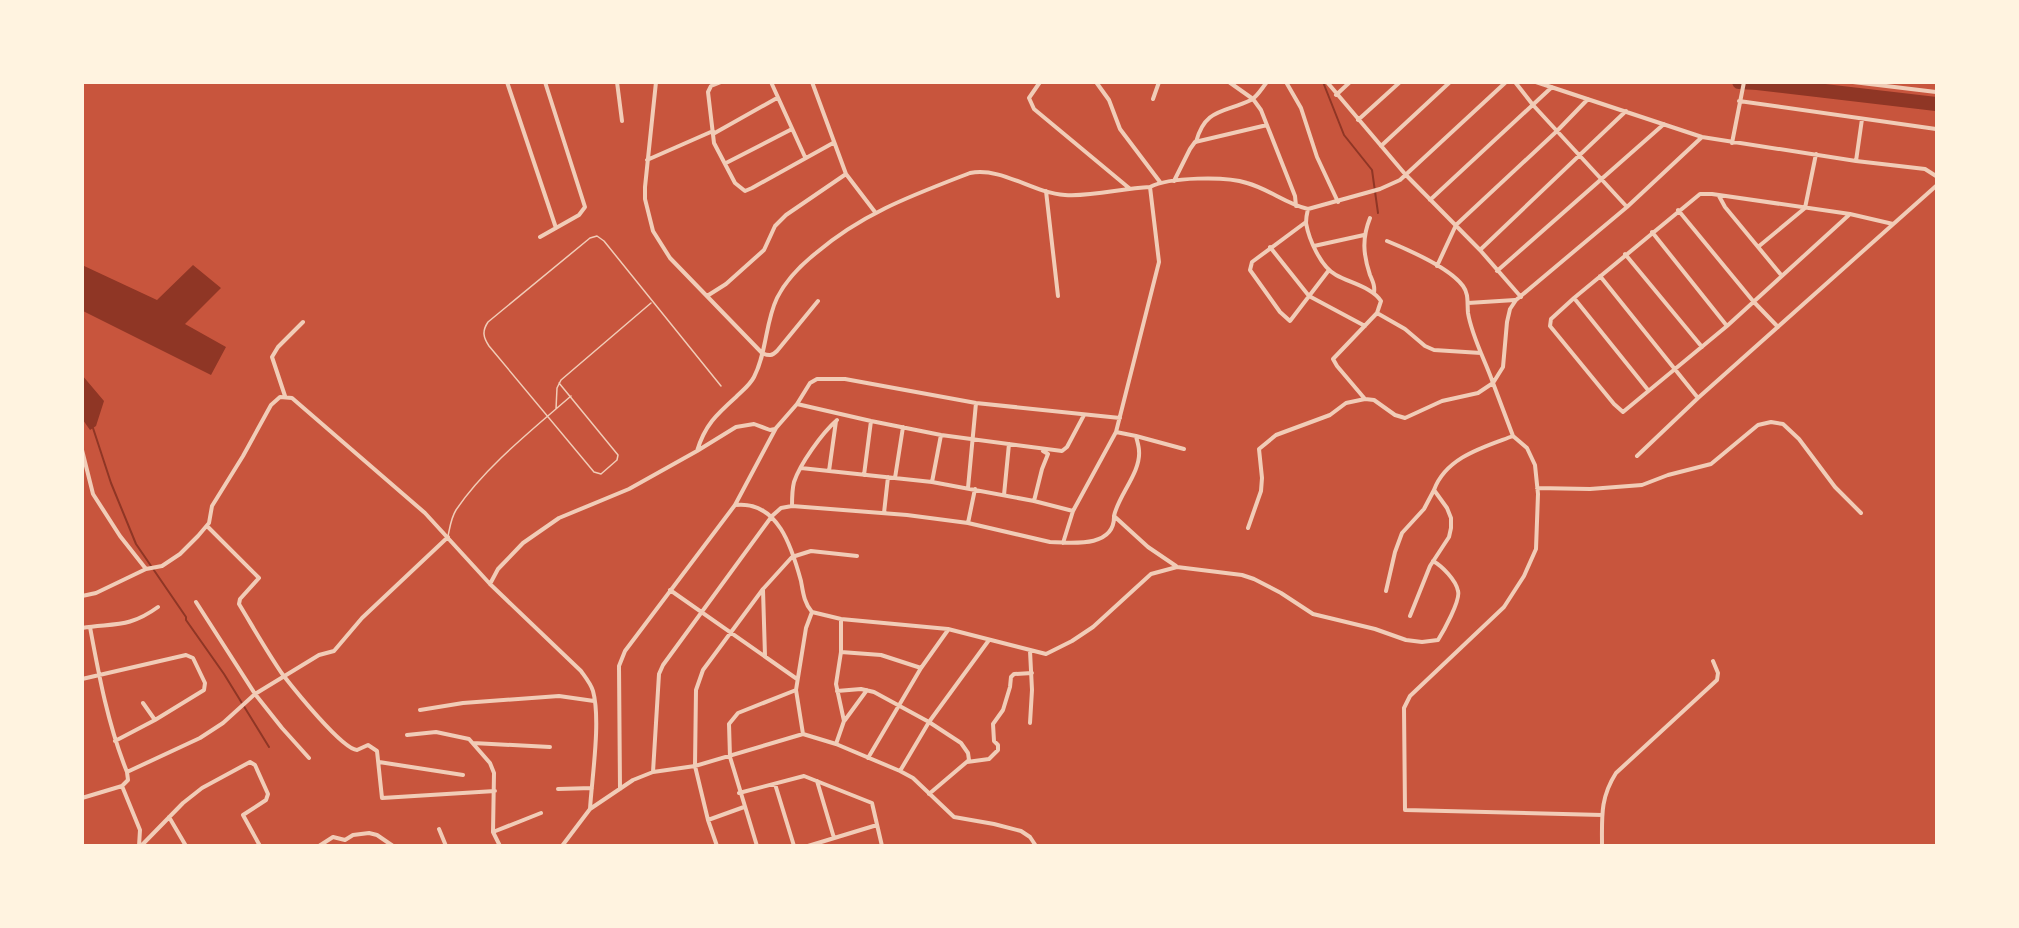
<svg xmlns="http://www.w3.org/2000/svg" width="2019" height="928" font-family="'Sofia Sans Condensed',sans-serif">
	<style>
		.water { fill: #8f3625 }
		.lines { fill: none; stroke-linecap: round; stroke-linejoin: round }
		.stream { stroke: #8f3625; stroke-width: 2 }
		.river { stroke: #8f3625; stroke-width: 14 }
		.service { stroke: #f1ccb7; stroke-width: 1.5 }
		.minor { stroke: #f1ccb7; stroke-width: 4 }
	</style>
	<rect width="100%" height="100%" fill="#c8553d"/>
	<path class="water" d="M82,265l75,35 36,-35 28,23 -36,36 41,23 -15,28 -128,-64z
		M82,375l22,26 -8,25 -6,4 -7,-10z"/>
	<g class="lines">
		<path class="stream" d="M1323,82l21,53 28,35 6,43
			M93,428l18,55 25,61 50,73v3l38,54 45,73"/>
		<path class="river" d="M1739,82l18,1 179,21"/>
		<path class="service" d="M559,383l59,72 -1,5 -16,14 -7,-2 -105,-126c-6,-9 -7,-15 -1,-24l102,-84 7,-2 7,5 117,145
			M556,409l1,-21 4,-8 90,-77
			M448,536c2,-9 3,-18 8,-26 28,-42 77,-81 115,-114"/>
		<path class="minor" d="M507,82l49,146
			M617,82l5,39
			M656,82l-11,105v12l8,32 17,27 92,95c7,3 10,3 15,-2l41,-50
			M721,82l-10,4 -3,6 6,51 21,40 10,8 7,-3 81,-45
			M771,82l34,75
			M812,82l34,92 29,38
			M1040,82l-11,16 5,11 95,79
			M1096,82l13,18 11,29 40,53
			M1229,82l24,17 8,11 34,86 1,10
			M1286,82l15,26 16,49 21,45
			M1327,82l78,92 75,76 41,47
			M1515,82l18,23 94,102
			M1536,82l166,55 154,24 69,8 11,7
			M1853,82l83,10
			M1336,95l14,-13
			M1153,99l6,-17
			M1739,101l197,28
			M1358,120l42,-38
			M713,134l64,-36
			M1196,142c9,-34 28,-29 55,-42 6,-3 11,-12 16,-18
			M1732,143l12,-61
			M1381,146l69,-64
			M647,160l66,-29
			M1856,161l6,-42
			M726,163l66,-34
			M1174,181l16,-32 5,-7 72,-17
			M1046,191l12,105
			M1719,196l6,11 57,69
			M1430,200l122,-113
			M1308,209c-1,4 -2,10 -2,14 3,17 15,44 30,52 14,8 36,12 45,26l-4,12 -44,46 4,7 28,33
			M1678,210l75,91 25,26
			M1850,214l-123,112 -104,86 -9,-8 -64,-78 1,-7 23,-21 126,-104h12l138,20 43,10
			M1370,218c-8,20 -7,36 0,57 3,7 5,11 4,18
			M1306,222l-54,40 -2,8 30,42 10,9 39,-51
			M1652,232l75,94
			M540,237l39,-22 6,-8 -40,-125
			M1314,246l50,-11
			M1270,247l39,49 56,30
			M1758,247l47,-39 11,-54
			M1480,250l146,-139
			M1625,254l77,93
			M1437,266l19,-41 101,-94 31,-32
			M1497,271l167,-147
			M1600,276l98,122
			M707,296l19,-12 38,-34 11,-24 11,-11 60,-41
			M1574,298l74,92
			M1468,303l47,-3
			M1377,313l28,16 20,17 9,4 47,3
			M285,396l-13,-39 6,-10 25,-25
			M797,404l74,17 70,14 121,16 5,-4 17,-32
			M1116,432l20,4c1,5 3,10 3,15 2,21 -21,45 -25,65l34,31 28,19
			M1136,436l48,13
			M82,450l11,44 27,42 26,33
			M697,451c8,-26 19,-36 39,-54 6,-6 14,-12 18,-20 13,-25 11,-54 23,-79 9,-18 24,-33 39,-45 47,-40 97,-58 154,-80 33,-6 62,20 95,22 28,2 57,-7 85,-8 19,-10 76,-11 97,-4 22,6 39,21 61,26l72,-20 20,-9 106,-98
			M1637,456l61,-58 238,-212
			M801,468l131,14 102,19 39,10
			M829,471l7,-50
			M864,475l7,-54
			M895,478l8,-51
			M932,482l9,-47
			M968,488l8,-85
			M1537,488l53,1 52,-4 26,-10 43,-11 47,-39 13,-3 12,2 16,15 36,48 26,26
			M1004,495l5,-51
			M1034,501l8,-32 6,-15 -5,-3
			M735,505c43,-5 57,43 66,76 2,11 3,22 11,31l-6,16 -10,62 7,44
			M792,506c0,-8 0,-16 2,-24 6,-18 28,-49 43,-62
			M884,513l4,-36
			M968,523l7,-34
			M207,526l52,52 -19,21 -1,5c14,23 28,48 44,71 11,14 59,74 74,75l11,-5 9,6 5,47 113,-7
			M1248,528l13,-37 1,-13 -3,-29 17,-14 54,-20 16,-12 19,-4 9,1 21,15 10,3 37,-17 36,-8 15,-10c-8,-23 -21,-46 -25,-70 -1,-10 1,-19 -5,-27 -14,-19 -54,-36 -76,-45
			M1063,543l10,-32 43,-79 43,-170 -9,-75
			M490,584l8,-15 25,-26 36,-25 70,-29 68,-38 39,-24 18,-3 16,6 5,-1
			M670,590l127,89
			M763,590l2,66
			M1386,591l9,-39 7,-19 22,-24 10,-19
			M82,596l14,-3 50,-24 16,-3 18,-12 18,-18 11,-13 3,-17 31,-50 28,-51 9,-8 12,1 133,115 65,71 91,87c5,7 10,13 12,20 8,29 -1,86 -3,118
			M196,602l59,92 27,34 27,30
			M812,612l29,7 107,10 98,25 26,-13 21,-14 58,-53 26,-7 65,8 12,4 27,14 32,21 62,15 31,11 16,2 16,-2c5,-8 23,-40 20,-49 -2,-11 -16,-25 -25,-30
			M1410,616l20,-50 19,-29 2,-9v-10l-4,-10 -13,-18c12,-33 50,-43 79,-54
			M90,627c9,49 18,98 37,145
			M82,628c33,-5 47,0 76,-21
			M1030,651l2,39 -2,33
			M841,652l40,3 40,13
			M82,679l104,-24 7,3 12,25 -1,7 -49,30 -12,-17
			M837,691l24,-2 13,3 55,30 32,21 7,10 1,7 -40,34
			M420,710l43,-7 96,-7 35,5
			M845,720l22,-30
			M407,735l29,-3 33,7 21,24 4,10 -1,59
			M115,741l40,-21
			M473,743l77,4
			M836,744l8,-23 -8,-37 5,-32v-33
			M868,758l53,-90 27,-38
			M379,762l84,13
			M967,762l22,-3 9,-9v-5l-4,-4 -1,-17 10,-14 7,-23 1,-10 3,-3 18,-1
			M900,771l29,-49 60,-82
			M653,772l6,-98 4,-9 109,-149 9,-8 11,-2 115,9 61,8 82,19c22,1 65,6 64,-26
			M817,781l17,57
			M775,784l19,62
			M122,786l18,44 -1,16
			M558,789l34,-1
			M620,789l-1,-123 6,-15 110,-146 41,-77 21,-24 13,-21 7,-4h28l131,24 144,15
			M739,793l65,-17 68,27 10,43
			M82,798l40,-12 6,-6 -1,-8 73,-34 23,-15 32,-29 64,-39 15,-4 28,-33 86,-81
			M1602,815l-197,-5 -1,-102 6,-12 94,-89 20,-31 12,-27 2,-55 -3,-29 -8,-17 -14,-12 -20,-53 10,-16 4,-45 3,-13 6,-9 111,-93 75,-70
			M169,817l17,29
			M708,820l36,-13
			M439,829l7,17
			M141,846l42,-43 19,-15 48,-26 5,3 13,29 -2,6 -23,15 17,31
			M319,846l14,-9 12,3 8,-5 16,-2 8,2 16,11
			M500,846l-7,-14 48,-19
			M562,846l28,-37 43,-29 20,-8 42,-6 108,-32 33,10 64,27 13,7 41,39 40,7 27,7 9,6 6,9
			M717,846l-9,-26 -13,-54 1,-76 7,-20 60,-81 29,-32 19,-6 46,5
			M757,846l-27,-89 -1,-33 9,-11 58,-23
			M808,846l69,-21
			M1602,846c0,-29 -2,-48 14,-73l101,-93 1,-7 -5,-12"/>
	</g>
	<rect width="2019" height="928" fill="none" stroke="#fff3e0" stroke-width="168"/>
</svg>
